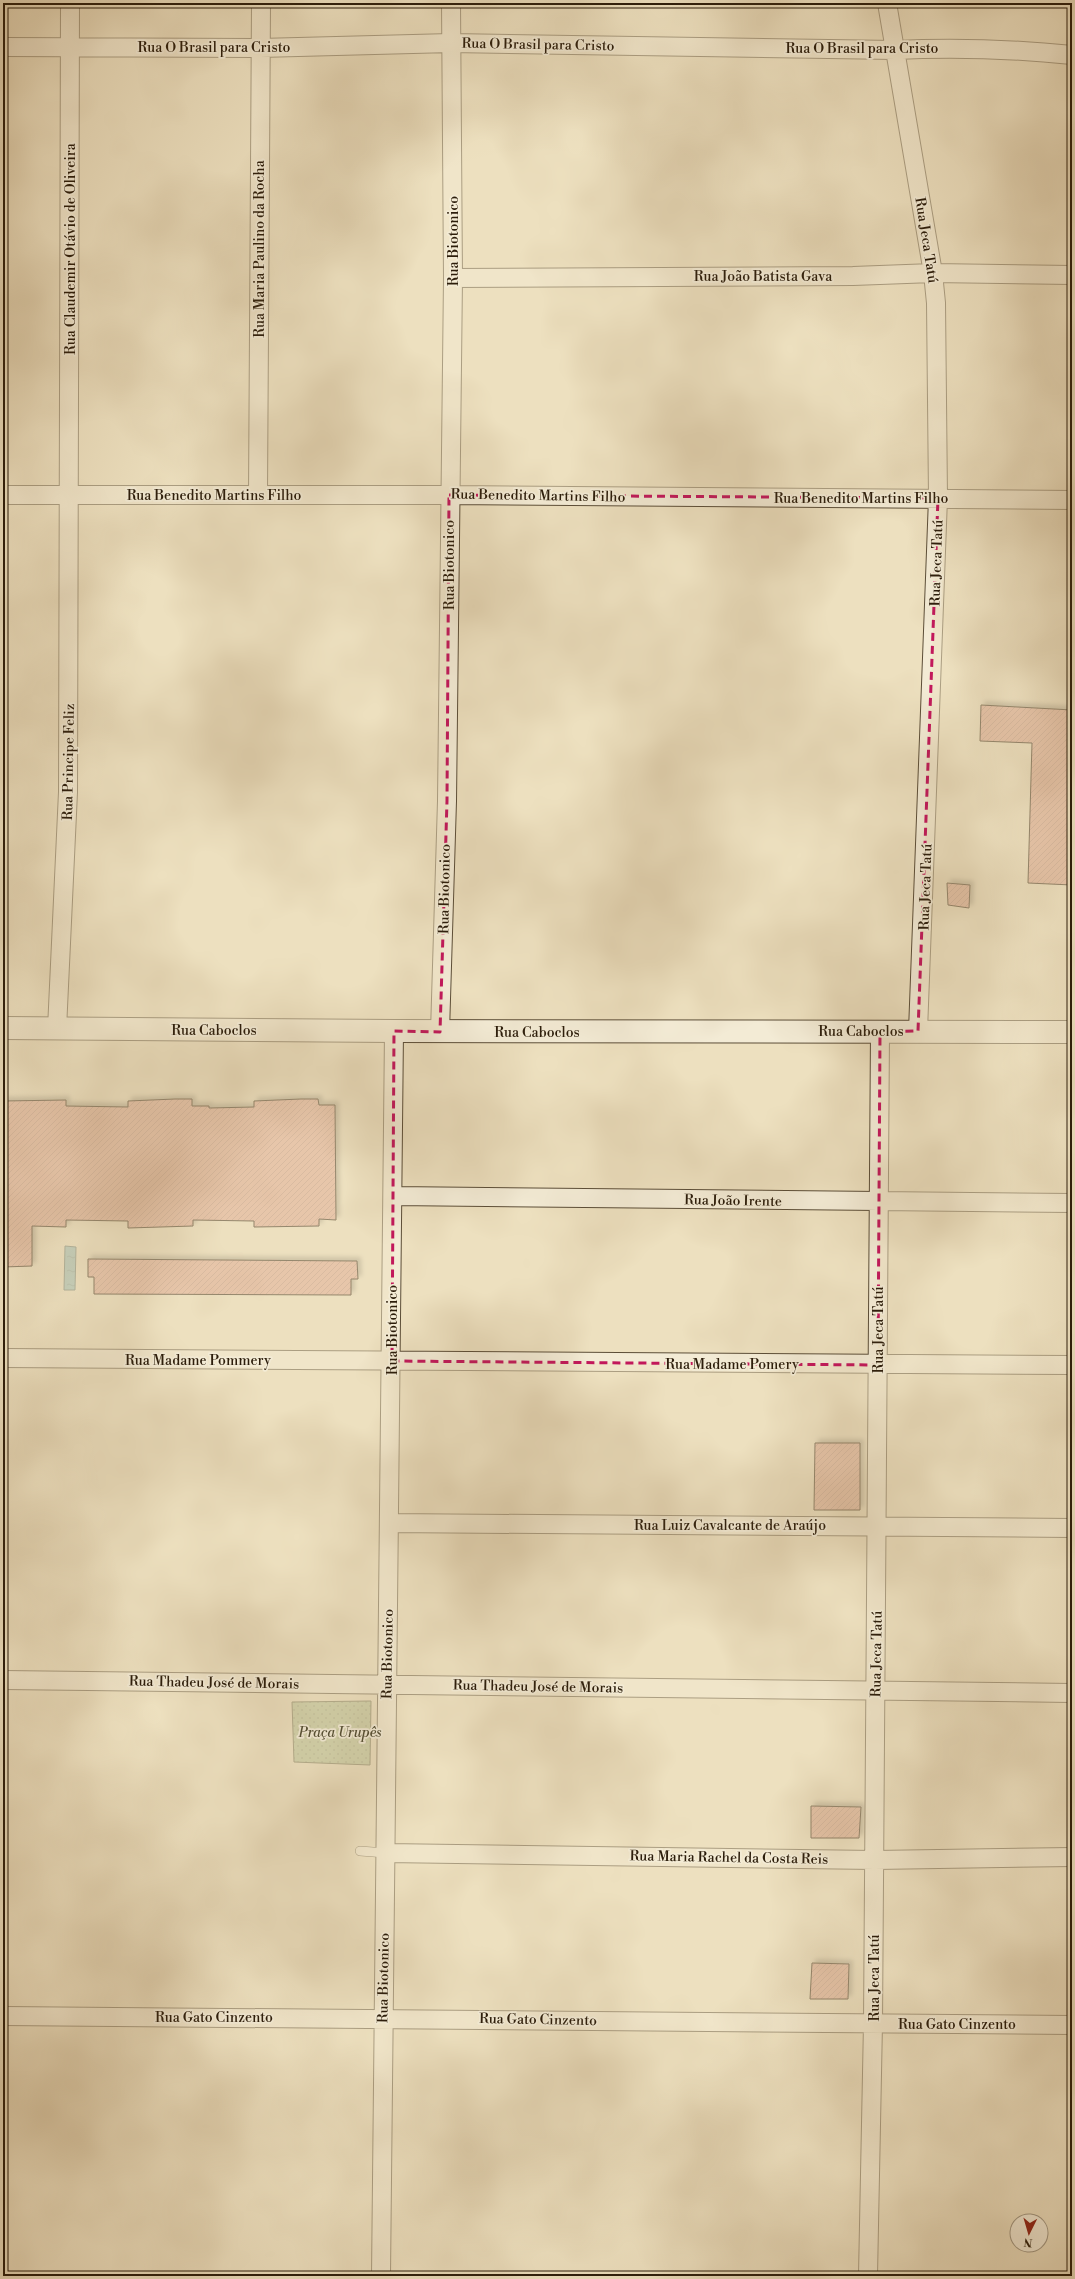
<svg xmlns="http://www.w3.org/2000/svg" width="1075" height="2279" font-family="'Libre Bodoni',serif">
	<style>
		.grass { fill: url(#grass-dots); stroke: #717050 }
		.water { fill: url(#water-ripples); stroke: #6d7d72 }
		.building { fill: url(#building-hatch); stroke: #2c1d0b; filter: url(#shadow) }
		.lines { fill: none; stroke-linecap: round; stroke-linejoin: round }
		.service-casing { stroke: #5c4e38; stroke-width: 10 }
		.minor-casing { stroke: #5c4e38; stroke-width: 20 }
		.tertiary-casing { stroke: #5c4e38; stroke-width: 24 }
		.service { stroke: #f3ebd5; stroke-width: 9 }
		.minor { stroke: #f3ebd5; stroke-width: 18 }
		.tertiary { stroke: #f3ebd5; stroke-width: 22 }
		.marked { fill: none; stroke: #c2185b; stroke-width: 3; stroke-dasharray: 8 5; stroke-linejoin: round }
		.labels { text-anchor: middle; stroke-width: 3.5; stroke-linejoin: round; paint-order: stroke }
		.street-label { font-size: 14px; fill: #2c1d0b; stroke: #f3ebd5 }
		.park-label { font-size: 14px; font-style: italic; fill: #554f34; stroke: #f3ebd5 }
	</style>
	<defs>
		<pattern id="grass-dots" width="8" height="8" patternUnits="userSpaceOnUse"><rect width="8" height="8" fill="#b6c394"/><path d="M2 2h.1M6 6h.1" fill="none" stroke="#9da77e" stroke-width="1.8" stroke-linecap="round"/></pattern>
		<pattern id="water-ripples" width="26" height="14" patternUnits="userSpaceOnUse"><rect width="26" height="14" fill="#99bdb6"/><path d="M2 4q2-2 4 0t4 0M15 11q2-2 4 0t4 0" fill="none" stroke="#84a29b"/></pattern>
		<pattern id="building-hatch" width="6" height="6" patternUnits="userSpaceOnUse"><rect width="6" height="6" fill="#e0a691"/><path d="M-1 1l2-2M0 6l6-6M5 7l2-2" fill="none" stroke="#c08e7c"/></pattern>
		<filter id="shadow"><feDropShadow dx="3.5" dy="-3.5" stdDeviation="2" flood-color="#0004"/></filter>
	</defs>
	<rect width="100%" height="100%" fill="#ede0bf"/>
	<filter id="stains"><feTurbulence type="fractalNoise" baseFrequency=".005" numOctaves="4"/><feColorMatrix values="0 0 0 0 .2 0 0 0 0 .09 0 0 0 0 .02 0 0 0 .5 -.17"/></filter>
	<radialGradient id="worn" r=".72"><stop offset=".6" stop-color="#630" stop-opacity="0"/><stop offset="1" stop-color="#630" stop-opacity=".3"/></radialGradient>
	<path class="grass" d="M371,1701l-1,64 -76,-3 -2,-60z"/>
	<path class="water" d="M65,1246l11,1 -1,43h-11z"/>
	<path class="building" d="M981,705l91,5v175l-44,-2 4,-140 -52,-2z
		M947,883l23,2 -1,23 -21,-3z
		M175,1099h17v7h17v2l45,-1v-6l47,-2h17l1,6h16l1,115 -17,-1v7l-65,1v-6l-61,-1v6l-65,2v-7l-62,-1v7l-34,-1v40l-29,1v-166l63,-1v6l62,1v-6z
		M88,1259l269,2 1,18h-7v16l-257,-1v-17h-6z
		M815,1443h45v67h-46z
		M811,1806l50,1 -2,31h-48z
		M812,1963l37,1 -1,35h-38z"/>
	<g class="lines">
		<g class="service-casing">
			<path id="service" d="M360,1851l26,2"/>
		</g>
		<g class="minor-casing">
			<path id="minor" d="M887,3l46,270 3,30 2,195 -20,533
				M3,47l257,1 191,-5 444,7c59,-3 118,-1 177,5
				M453,278l400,-2 80,-3 139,2
				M3,495h446l623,5
				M258,495l3,-492
				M57,1029l11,-237 2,-789
				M440,1032l7,-231 6,-523 -2,-275
				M394,1196l678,7
				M3,1358l1069,7
				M389,1523l683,5
				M3,1680l1069,13
				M386,1853l489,7 197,-3
				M3,2016l1069,9
				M381,2276l13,-1245
				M868,2276l5,-253 7,-991"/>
		</g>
		<g class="tertiary-casing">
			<path id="tertiary" d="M3,1028l391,3 678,1"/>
		</g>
		<use href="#service" class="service"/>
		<use href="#minor" class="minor"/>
		<use href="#tertiary" class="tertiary"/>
	</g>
	<path d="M0 0H1075V2279H0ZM449,495l489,3 -20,533 -38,1 -2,333 -486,-4 2,-330 46,1 7,-231z" fill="#ede0bf" fill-opacity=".55" fill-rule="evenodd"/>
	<path class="marked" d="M449,495l489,3 -20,533 -38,1 -2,333 -486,-4 2,-330 46,1 7,-231z"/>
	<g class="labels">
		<g class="street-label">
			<text transform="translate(538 44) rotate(1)" y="5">Rua O Brasil para Cristo</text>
			<text x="214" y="52">Rua O Brasil para Cristo</text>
			<text x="862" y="53">Rua O Brasil para Cristo</text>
			<text transform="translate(927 240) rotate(81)" y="5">Rua Jeca Tatú</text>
			<text transform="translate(453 241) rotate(-90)" y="5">Rua Biotonico</text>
			<text transform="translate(70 249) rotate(-90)" y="5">Rua Claudemir Otávio de Oliveira</text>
			<text transform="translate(259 249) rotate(-90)" y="5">Rua Maria Paulino da Rocha</text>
			<text x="763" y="281">Rua João Batista Gava</text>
			<text x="214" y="500">Rua Benedito Martins Filho</text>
			<text transform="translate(538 495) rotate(1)" y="5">Rua Benedito Martins Filho</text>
			<text x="861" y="503">Rua Benedito Martins Filho</text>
			<text transform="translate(936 563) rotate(-88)" y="5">Rua Jeca Tatú</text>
			<text transform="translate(449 565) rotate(-90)" y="5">Rua Biotonico</text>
			<text transform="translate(68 762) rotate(-89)" y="5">Rua Principe Feliz</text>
			<text transform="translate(925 887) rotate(-88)" y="5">Rua Jeca Tatú</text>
			<text transform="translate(444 889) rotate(-89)" y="5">Rua Biotonico</text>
			<text x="214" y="1035">Rua Caboclos</text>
			<text x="861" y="1036">Rua Caboclos</text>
			<text x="537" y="1037">Rua Caboclos</text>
			<text transform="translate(733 1200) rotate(1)" y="5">Rua João Irente</text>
			<text transform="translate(392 1330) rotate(-90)" y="5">Rua Biotonico</text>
			<text transform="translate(878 1330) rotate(-90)" y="5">Rua Jeca Tatú</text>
			<text x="198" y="1365">Rua Madame Pommery</text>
			<text x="732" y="1369">Rua Madame Pomery</text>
			<text x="730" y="1530">Rua Luiz Cavalcante de Araújo</text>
			<text transform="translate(387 1654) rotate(-89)" y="5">Rua Biotonico</text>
			<text transform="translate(876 1654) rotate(-89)" y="5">Rua Jeca Tatú</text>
			<text transform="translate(214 1682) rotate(1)" y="5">Rua Thadeu José de Morais</text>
			<text transform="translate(538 1686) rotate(1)" y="5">Rua Thadeu José de Morais</text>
			<text transform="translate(729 1857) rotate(1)" y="5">Rua Maria Rachel da Costa Reis</text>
			<text transform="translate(383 1978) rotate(-89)" y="5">Rua Biotonico</text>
			<text transform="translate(874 1978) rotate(-90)" y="5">Rua Jeca Tatú</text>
			<text x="214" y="2022">Rua Gato Cinzento</text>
			<text transform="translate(538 2019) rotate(1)" y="5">Rua Gato Cinzento</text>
			<text x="957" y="2029">Rua Gato Cinzento</text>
		</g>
		<g class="park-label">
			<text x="340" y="1737">Praça Urupês</text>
		</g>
	</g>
	<rect width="1075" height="2279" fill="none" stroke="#ede0bf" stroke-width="16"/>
	<rect x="4" y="4" width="1067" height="2271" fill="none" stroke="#2c1d0b" stroke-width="2"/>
	<rect x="8" y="8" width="1059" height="2263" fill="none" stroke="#2c1d0b"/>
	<g transform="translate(1029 2233) rotate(185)"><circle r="19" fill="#f3ebd5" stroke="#a39984"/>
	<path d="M0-3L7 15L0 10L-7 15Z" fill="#8f2418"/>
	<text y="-6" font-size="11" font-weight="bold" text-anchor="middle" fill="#2c1d0b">N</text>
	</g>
	<rect width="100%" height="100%" filter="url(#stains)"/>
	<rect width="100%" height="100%" fill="url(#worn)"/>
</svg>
